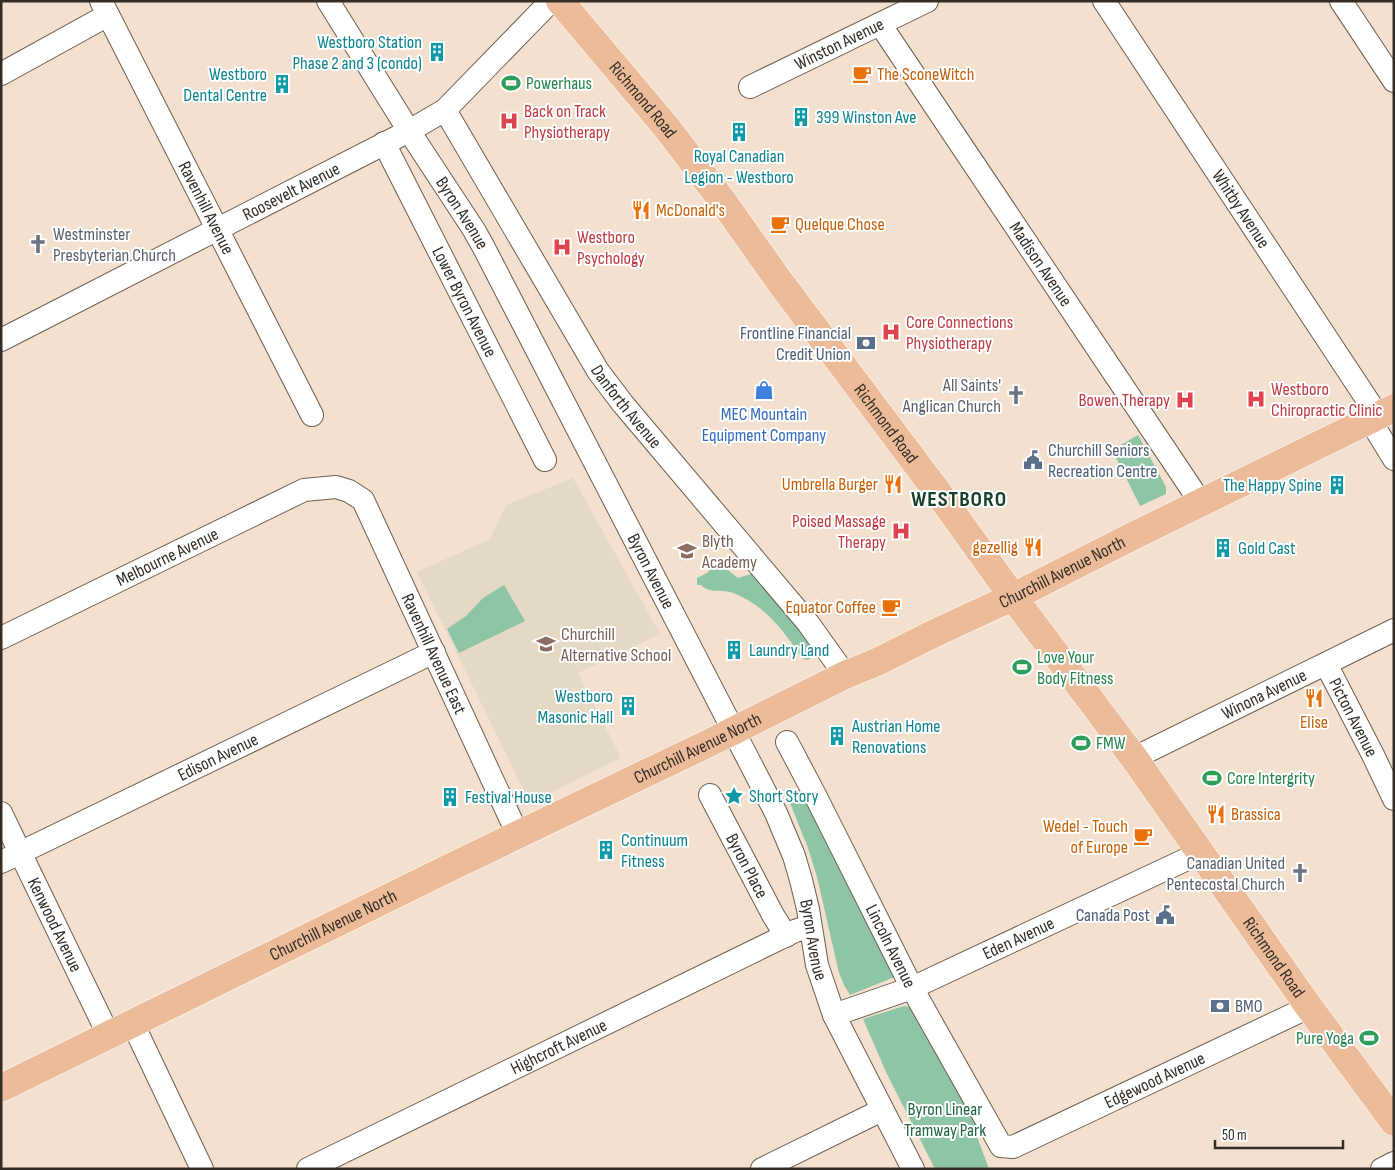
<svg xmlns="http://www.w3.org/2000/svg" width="1395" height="1170" font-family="'Sofia Sans Condensed',sans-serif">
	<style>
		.education { fill: #e3d9c4 }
		.green { fill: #8ec5a6 }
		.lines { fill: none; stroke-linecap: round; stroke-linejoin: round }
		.minor-casing { stroke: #6d5d4f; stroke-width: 24 }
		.major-casing { stroke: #fff; stroke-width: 29 }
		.minor { stroke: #fff; stroke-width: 22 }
		.major { stroke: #ecbc9a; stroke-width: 28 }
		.labels { text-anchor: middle; stroke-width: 4; stroke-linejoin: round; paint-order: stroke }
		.culture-label { font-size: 18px; fill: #0d838f; stroke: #fff; text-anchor: start }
		.street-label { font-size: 18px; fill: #342d26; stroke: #fff }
		.food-label { font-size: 18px; fill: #c56008; stroke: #fff; text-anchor: start }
		.leisure-label { font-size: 18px; fill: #27864d; stroke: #fff; text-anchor: start }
		.health-label { font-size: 18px; fill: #be3a42; stroke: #fff; text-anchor: start }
		.worship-label { font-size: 18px; fill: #5b616d; stroke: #fff; text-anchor: end }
		.service-label { font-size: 18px; fill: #4e5e75; stroke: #fff; text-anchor: end }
		.shop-label { font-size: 18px; fill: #366cbe; stroke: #fff }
		.education-label { font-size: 18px; fill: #785e54; stroke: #fff; text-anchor: start }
		.park-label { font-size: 18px; fill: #216645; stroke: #fff }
		.district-label { font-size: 22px; font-weight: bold; letter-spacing: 1px; fill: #17412c; stroke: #fff }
	</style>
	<rect width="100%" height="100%" fill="#f3e0cf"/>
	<path class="education" d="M573,478l87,156 -82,39 43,85 -91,45 -113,-231 73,-33 16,-34z"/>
	<path class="green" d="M1138,435l28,52v7l-26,12 -28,-56z
		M716,563h3l19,15 13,-4 5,2 52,64 3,8 -1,11 -4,1 -4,-2c-19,-28 -36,-52 -69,-65 -10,-4 -23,1 -32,-8h-4v-7l10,-5z
		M504,585l21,36 -66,32 -12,-24 19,-13 17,-18z
		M808,793l89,183 -47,19 -6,-10 -5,-12 -22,-96 -9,-29 -18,-45z
		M904,1006l9,2 74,118 -12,5 14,38h-54l-49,-97 -23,-53z"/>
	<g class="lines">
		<g class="minor-casing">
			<g id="minor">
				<path id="s1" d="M101,1l211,414"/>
				<path id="s2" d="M328,1l81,130 65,99 9,16 293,567 18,43 7,24 7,29 9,56 17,50 79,154"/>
				<path id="s3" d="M1104,1l274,415"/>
				<path d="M1341,1l53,80"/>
				<path id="s4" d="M880,24l321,479"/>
				<path d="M1,74l107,-59"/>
				<path id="s5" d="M750,87l177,-86"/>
				<path id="s6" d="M445,110l153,261 25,33 185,219 37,52"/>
				<path id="s7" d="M384,143l161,317"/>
				<path id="s8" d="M1,340l408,-209 36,-21 106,-109"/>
				<path d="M1370,420l24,39"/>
				<path id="s9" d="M1,638l303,-148 32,-3 13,4 14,9 155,335"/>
				<path id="s10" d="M1326,664l47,91 21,44"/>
				<path id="s11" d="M787,742l28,53 97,193 89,158 12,1 296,-140"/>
				<path id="s12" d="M1134,758l260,-128"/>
				<path id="s13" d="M710,795l63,120 13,21"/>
				<path id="s14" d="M1,813l108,223"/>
				<path id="s15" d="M1,862l433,-210"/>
				<path id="s16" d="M834,1015l78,-27 288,-135"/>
				<path d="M133,1024l69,145"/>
				<path id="s17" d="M308,1169l487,-238 15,-5"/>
				<path d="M762,1169l120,-59"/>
				<path d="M1382,1169l12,-6"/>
			</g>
		</g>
		<g class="major-casing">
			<g id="major">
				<path id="s18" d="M560,1l107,127 57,75 56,79 156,208 77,107 121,161 175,249 85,115"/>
				<path id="s19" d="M1,1088l452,-222 258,-124 134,-67 32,-13 58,-29 78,-36 116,-59 265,-130"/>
			</g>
		</g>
		<use href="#minor" class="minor"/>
		<use href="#major" class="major"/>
	</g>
	<defs>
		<g id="building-bare" transform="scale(1.5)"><path d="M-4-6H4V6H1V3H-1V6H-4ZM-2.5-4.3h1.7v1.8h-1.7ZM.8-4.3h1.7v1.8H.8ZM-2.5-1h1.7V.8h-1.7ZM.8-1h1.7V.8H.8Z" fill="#0f9aa8" stroke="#fff" stroke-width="2.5" paint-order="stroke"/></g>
		<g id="cafe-bare" transform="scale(1.5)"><path d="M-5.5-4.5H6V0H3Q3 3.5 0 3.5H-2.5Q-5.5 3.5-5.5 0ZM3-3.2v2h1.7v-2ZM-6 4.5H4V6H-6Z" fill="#e8710a" stroke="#fff" stroke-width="2.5" paint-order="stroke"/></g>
		<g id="stadium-bare" transform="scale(1.5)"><path d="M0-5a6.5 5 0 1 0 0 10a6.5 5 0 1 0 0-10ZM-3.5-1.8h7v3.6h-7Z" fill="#2e9e5b" stroke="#fff" stroke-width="2.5" paint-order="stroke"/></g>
		<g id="hospital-bare" transform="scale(1.5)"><path d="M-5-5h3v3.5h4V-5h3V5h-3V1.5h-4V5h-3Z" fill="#e0444e" stroke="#fff" stroke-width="2.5" paint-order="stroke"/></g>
		<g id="restaurant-bare" transform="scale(1.5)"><path d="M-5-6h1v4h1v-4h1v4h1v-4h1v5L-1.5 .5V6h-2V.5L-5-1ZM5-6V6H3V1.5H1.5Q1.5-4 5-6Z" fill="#e8710a" stroke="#fff" stroke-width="2.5" paint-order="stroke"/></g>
		<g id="church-bare" transform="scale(1.5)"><path d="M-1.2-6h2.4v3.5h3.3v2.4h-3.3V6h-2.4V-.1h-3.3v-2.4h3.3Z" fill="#6b7280" stroke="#fff" stroke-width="2.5" paint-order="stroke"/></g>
		<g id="bank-bare" transform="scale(1.5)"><path d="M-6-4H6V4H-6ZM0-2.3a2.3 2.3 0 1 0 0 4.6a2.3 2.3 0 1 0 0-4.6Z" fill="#5c6f8a" stroke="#fff" stroke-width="2.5" paint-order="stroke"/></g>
		<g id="shop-bare" transform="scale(1.5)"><path d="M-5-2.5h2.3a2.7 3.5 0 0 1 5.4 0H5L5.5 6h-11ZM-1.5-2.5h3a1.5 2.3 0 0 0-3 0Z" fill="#3f7fe0" stroke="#fff" stroke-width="2.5" paint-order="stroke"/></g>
		<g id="civic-bare" transform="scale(1.5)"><path d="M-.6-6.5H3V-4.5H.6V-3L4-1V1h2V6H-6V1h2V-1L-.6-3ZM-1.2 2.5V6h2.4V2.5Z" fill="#5c6f8a" stroke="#fff" stroke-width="2.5" paint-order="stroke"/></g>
		<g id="school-bare" transform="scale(1.5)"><path d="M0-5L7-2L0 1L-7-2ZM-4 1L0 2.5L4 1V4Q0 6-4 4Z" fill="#8d6e63" stroke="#fff" stroke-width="2.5" paint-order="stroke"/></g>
		<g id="sight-bare" transform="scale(1.5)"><path d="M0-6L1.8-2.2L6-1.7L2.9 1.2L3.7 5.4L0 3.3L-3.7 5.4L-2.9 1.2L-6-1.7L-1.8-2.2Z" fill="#0f9aa8" stroke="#fff" stroke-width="2.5" paint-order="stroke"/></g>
	</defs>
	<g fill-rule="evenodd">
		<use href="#building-bare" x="437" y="52"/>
		<use href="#cafe-bare" x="862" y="74"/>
		<use href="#stadium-bare" x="511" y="83"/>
		<use href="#building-bare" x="282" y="84"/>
		<use href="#building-bare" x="801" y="117"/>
		<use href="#hospital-bare" x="509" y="121"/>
		<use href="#building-bare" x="739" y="132"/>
		<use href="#restaurant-bare" x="641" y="210"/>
		<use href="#cafe-bare" x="780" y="224"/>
		<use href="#church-bare" x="38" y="244"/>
		<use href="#hospital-bare" x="562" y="247"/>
		<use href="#hospital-bare" x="891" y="332"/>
		<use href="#bank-bare" x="866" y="343"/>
		<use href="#shop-bare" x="764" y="390"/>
		<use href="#church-bare" x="1016" y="395"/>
		<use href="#hospital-bare" x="1256" y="399"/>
		<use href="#hospital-bare" x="1185" y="400"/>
		<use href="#civic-bare" x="1033" y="460"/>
		<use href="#restaurant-bare" x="893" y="484"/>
		<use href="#building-bare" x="1337" y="485"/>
		<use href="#hospital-bare" x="901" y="531"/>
		<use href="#restaurant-bare" x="1033" y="547"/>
		<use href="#building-bare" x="1223" y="548"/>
		<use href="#school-bare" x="687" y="551"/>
		<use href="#cafe-bare" x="891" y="607"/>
		<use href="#school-bare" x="546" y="644"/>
		<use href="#building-bare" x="734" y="650"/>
		<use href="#stadium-bare" x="1022" y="667"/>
		<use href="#restaurant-bare" x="1314" y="698"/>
		<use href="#building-bare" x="628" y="706"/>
		<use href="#building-bare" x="837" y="736"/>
		<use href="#stadium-bare" x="1081" y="743"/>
		<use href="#stadium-bare" x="1212" y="778"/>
		<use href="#sight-bare" x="734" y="796"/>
		<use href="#building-bare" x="450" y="797"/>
		<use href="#restaurant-bare" x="1216" y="814"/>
		<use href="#cafe-bare" x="1143" y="836"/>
		<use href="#building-bare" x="606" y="850"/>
		<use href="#church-bare" x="1300" y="873"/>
		<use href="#civic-bare" x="1165" y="915"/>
		<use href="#bank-bare" x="1220" y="1006"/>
		<use href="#stadium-bare" x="1369" y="1038"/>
	</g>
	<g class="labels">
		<g class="culture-label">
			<text x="422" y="48" text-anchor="end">Westboro Station<tspan x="422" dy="21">Phase 2 and 3 (condo)</tspan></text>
			<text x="267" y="80" text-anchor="end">Westboro<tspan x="267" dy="21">Dental Centre</tspan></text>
			<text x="816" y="123">399 Winston Ave</text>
			<text x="739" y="162" text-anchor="middle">Royal Canadian<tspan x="739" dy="21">Legion - Westboro</tspan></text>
			<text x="1322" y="491" text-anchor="end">The Happy Spine</text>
			<text x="1238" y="554">Gold Cast</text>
			<text x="749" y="656">Laundry Land</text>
			<text x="613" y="702" text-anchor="end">Westboro<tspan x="613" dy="21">Masonic Hall</tspan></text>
			<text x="852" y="732">Austrian Home<tspan x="852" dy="21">Renovations</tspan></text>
			<text x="749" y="802">Short Story</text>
			<text x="465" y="803">Festival House</text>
			<text x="621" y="846">Continuum<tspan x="621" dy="21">Fitness</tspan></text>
		</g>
		<g class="street-label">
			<text dy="6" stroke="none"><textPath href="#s5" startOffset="99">Winston Avenue</textPath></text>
			<text dy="6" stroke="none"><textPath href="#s18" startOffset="129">Richmond Road</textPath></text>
			<text dy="6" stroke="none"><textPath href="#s8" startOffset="326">Roosevelt Avenue</textPath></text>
			<text dy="6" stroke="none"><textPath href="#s1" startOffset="232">Ravenhill Avenue</textPath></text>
			<text dy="6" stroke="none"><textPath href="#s3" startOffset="249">Whitby Avenue</textPath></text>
			<text dy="6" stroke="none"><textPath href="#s2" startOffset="251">Byron Avenue</textPath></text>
			<text dy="6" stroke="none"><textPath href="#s4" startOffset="289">Madison Avenue</textPath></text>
			<text dy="6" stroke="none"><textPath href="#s7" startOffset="178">Lower Byron Avenue</textPath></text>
			<text dy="6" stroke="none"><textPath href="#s6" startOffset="348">Danforth Avenue</textPath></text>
			<text dy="6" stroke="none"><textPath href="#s18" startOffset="534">Richmond Road</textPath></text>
			<text dy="6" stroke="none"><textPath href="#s9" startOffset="185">Melbourne Avenue</textPath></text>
			<text dy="6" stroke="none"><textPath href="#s2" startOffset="656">Byron Avenue</textPath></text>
			<text dy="6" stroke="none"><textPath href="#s19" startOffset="1180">Churchill Avenue North</textPath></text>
			<text dy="6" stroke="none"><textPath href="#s9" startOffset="569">Ravenhill Avenue East</textPath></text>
			<text dy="6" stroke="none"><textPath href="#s12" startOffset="145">Winona Avenue</textPath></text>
			<text dy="6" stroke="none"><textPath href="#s10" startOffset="60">Picton Avenue</textPath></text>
			<text dy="6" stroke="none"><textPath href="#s19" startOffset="775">Churchill Avenue North</textPath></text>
			<text dy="6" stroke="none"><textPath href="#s15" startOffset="241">Edison Avenue</textPath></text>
			<text dy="6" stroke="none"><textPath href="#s13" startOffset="80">Byron Place</textPath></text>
			<text dy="6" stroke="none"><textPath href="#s14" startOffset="124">Kenwood Avenue</textPath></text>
			<text dy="6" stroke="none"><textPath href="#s19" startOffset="370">Churchill Avenue North</textPath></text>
			<text dy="6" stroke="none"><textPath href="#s16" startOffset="200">Eden Avenue</textPath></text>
			<text dy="6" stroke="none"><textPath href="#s2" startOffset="1061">Byron Avenue</textPath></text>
			<text dy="6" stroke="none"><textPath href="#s11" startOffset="229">Lincoln Avenue</textPath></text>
			<text dy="6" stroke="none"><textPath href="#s18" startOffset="1194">Richmond Road</textPath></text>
			<text dy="6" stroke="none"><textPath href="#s17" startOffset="279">Highcroft Avenue</textPath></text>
			<text dy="6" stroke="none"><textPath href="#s11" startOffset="626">Edgewood Avenue</textPath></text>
		</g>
		<g class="food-label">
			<text x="877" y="80">The SconeWitch</text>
			<text x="656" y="216">McDonald's</text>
			<text x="795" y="230">Quelque Chose</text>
			<text x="878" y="490" text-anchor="end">Umbrella Burger</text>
			<text x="1018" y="553" text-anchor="end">gezellig</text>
			<text x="876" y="613" text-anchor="end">Equator Coffee</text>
			<text x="1314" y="728" text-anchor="middle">Elise</text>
			<text x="1231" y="820">Brassica</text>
			<text x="1128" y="832" text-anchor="end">Wedel - Touch<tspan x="1128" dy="21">of Europe</tspan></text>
		</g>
		<g class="leisure-label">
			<text x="526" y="89">Powerhaus</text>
			<text x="1037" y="663">Love Your<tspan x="1037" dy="21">Body Fitness</tspan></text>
			<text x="1096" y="749">FMW</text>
			<text x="1227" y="784">Core Intergrity</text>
			<text x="1354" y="1044" text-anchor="end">Pure Yoga</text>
		</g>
		<g class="health-label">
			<text x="524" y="117">Back on Track<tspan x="524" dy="21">Physiotherapy</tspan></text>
			<text x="577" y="243">Westboro<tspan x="577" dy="21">Psychology</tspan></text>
			<text x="906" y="328">Core Connections<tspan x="906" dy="21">Physiotherapy</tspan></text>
			<text x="1271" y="395">Westboro<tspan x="1271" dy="21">Chiropractic Clinic</tspan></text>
			<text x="1170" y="406" text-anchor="end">Bowen Therapy</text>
			<text x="886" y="527" text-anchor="end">Poised Massage<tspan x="886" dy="21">Therapy</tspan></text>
		</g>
		<g class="worship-label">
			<text x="53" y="240" text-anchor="start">Westminster<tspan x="53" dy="21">Presbyterian Church</tspan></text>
			<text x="1001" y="391">All Saints'<tspan x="1001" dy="21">Anglican Church</tspan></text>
			<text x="1285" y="869">Canadian United<tspan x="1285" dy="21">Pentecostal Church</tspan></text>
		</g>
		<g class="service-label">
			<text x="851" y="339">Frontline Financial<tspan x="851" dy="21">Credit Union</tspan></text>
			<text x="1048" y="456" text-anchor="start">Churchill Seniors<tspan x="1048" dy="21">Recreation Centre</tspan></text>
			<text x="1150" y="921">Canada Post</text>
			<text x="1235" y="1012" text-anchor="start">BMO</text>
		</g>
		<g class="shop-label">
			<text x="764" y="420">MEC Mountain<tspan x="764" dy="21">Equipment Company</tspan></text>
		</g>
		<g class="education-label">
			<text x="702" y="547">Blyth<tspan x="702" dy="21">Academy</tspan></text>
			<text x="561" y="640">Churchill<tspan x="561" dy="21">Alternative School</tspan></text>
		</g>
		<g class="park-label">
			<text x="945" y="1115">Byron Linear<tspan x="945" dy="21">Tramway Park</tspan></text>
		</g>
		<g class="district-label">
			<text x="959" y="506">WESTBORO</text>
		</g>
	</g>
	<rect width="1395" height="1170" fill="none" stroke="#342d26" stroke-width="5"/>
	<path d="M1215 1140v8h128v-8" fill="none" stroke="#342d26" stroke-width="2.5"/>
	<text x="1222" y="1140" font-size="15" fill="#342d26" stroke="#ffffff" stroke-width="4" paint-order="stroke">50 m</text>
</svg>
